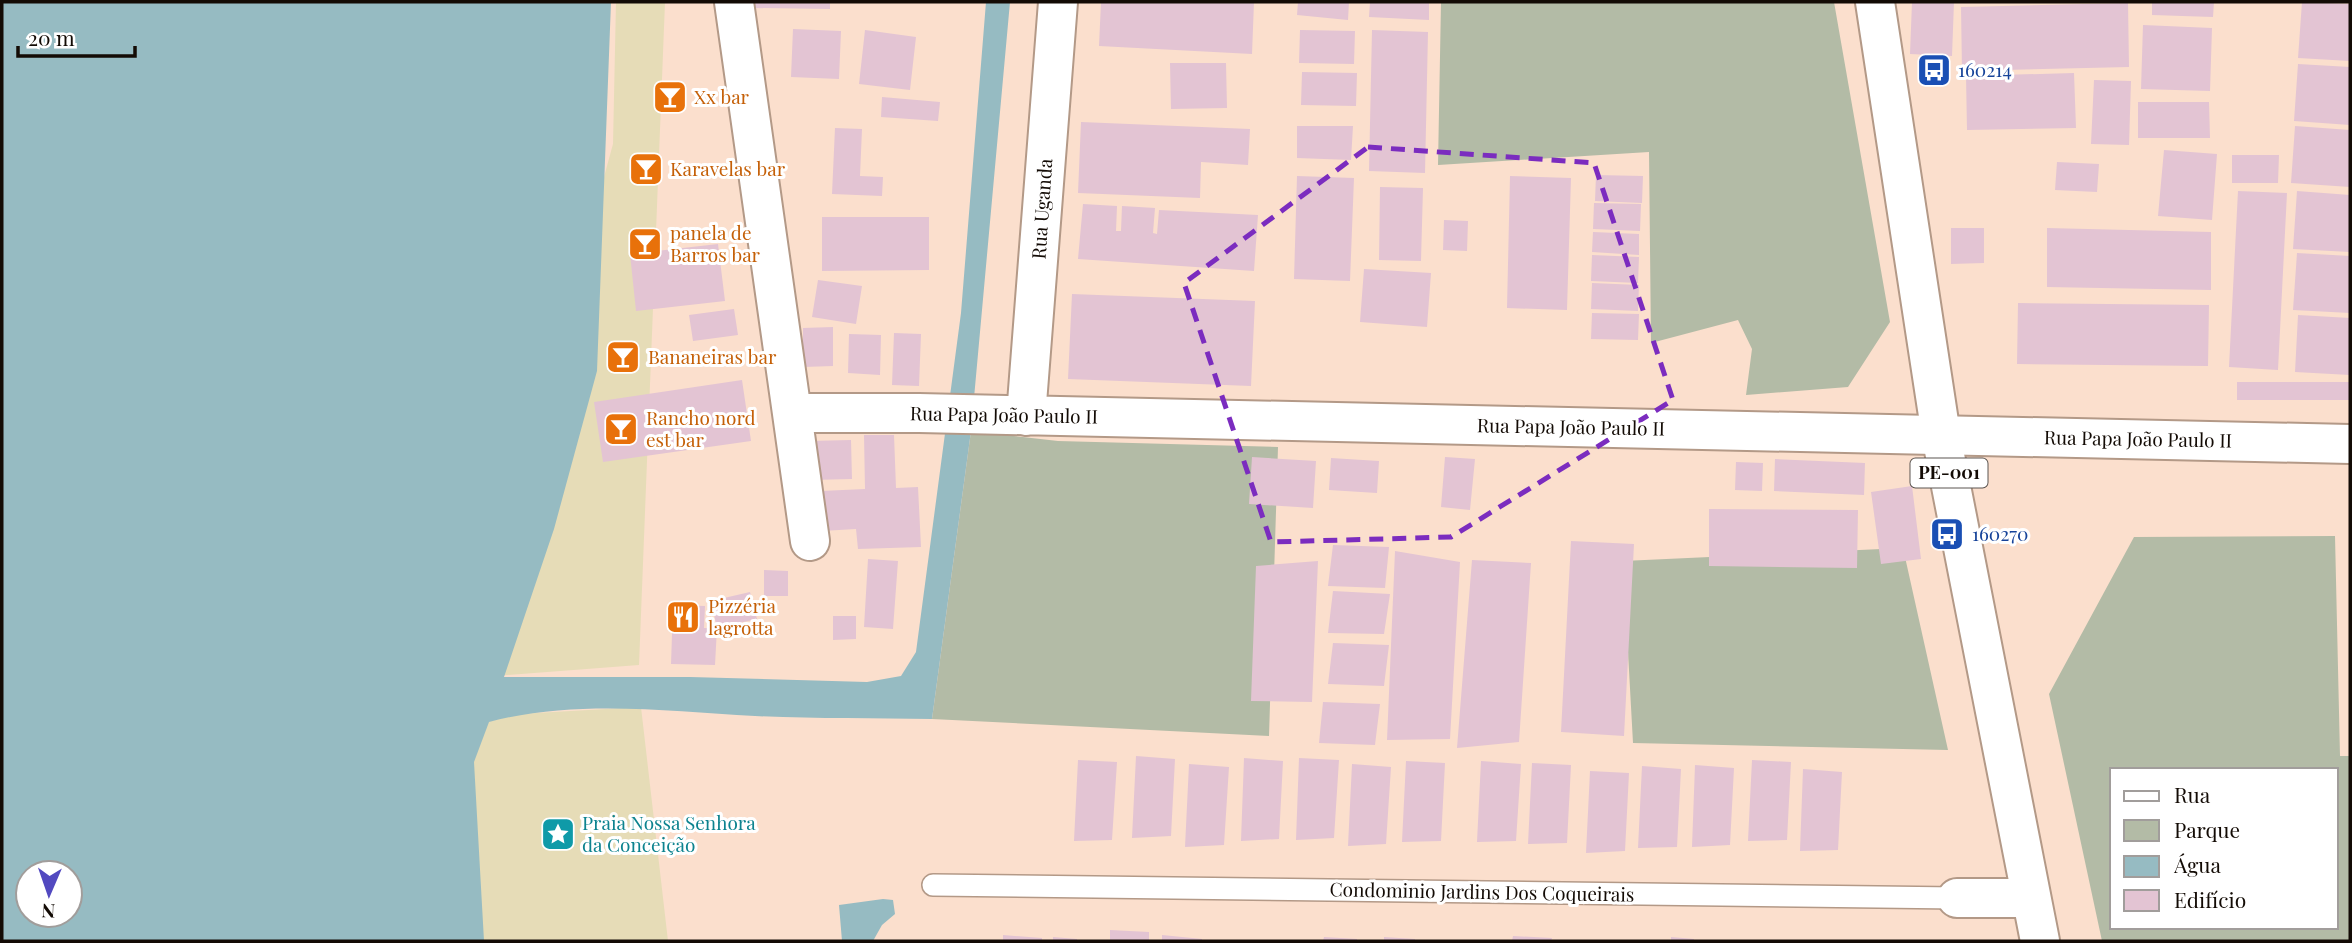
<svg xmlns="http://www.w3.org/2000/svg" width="2352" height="943" font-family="'Playfair Display',serif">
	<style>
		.green { fill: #b3bba6; fill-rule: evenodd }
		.sand { fill: #e6dcb7 }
		.water { fill: #96bbc2; fill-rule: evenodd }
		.building { fill: #e3c4d3 }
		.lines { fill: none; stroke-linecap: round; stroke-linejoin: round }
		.lane-casing { stroke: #b39987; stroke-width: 24 }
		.street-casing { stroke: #b39987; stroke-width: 42 }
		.primary-casing { stroke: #b39987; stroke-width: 42 }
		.lane { stroke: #fff; stroke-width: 21 }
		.street { stroke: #fff; stroke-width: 38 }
		.primary { stroke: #fff; stroke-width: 38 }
		.marked { fill: none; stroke: #7b2cbf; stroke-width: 5; stroke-dasharray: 14 9; stroke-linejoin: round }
		.labels { text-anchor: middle; stroke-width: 6; stroke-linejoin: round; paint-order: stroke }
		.shield { fill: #fff; stroke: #5a5450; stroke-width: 2 }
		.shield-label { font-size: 18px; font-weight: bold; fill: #130b05 }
		.transit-label { font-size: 19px; fill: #164399; stroke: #fff; text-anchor: start }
		.food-label { font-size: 19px; fill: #c56008; stroke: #fff; text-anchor: start }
		.street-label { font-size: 19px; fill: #130b05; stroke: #fff }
		.culture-label { font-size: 19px; fill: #0d838f; stroke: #fff; text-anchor: start }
	</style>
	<rect width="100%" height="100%" fill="#fbdfcd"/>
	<path class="green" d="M1441,2h393l56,320 -42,65 -102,8 6,-46 -14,-29 -87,23 -2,-191 -211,13z
		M971,431l87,10 220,6 -9,289 -337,-17z
		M2335,536l5,220h10v185h-248l-53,-247 85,-157zM2112,770h224v157h-224z
		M1903,548l45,202 -315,-7 -10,-182z"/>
	<path class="sand" d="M616,2h49l-26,663 -172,13 146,-534z
		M641,707l27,234h-217l21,-215 46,-12z"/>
	<path class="water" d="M2,2h609l-14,369 -43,158 -50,148h186l177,5 34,-6 15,-24 45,-339 25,-311h24l-39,429 -39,288c-59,-1 -118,0 -177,-3 -88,-5 -179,-17 -266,6l-15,40 10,179h-482zM28,873h42v42h-42z
		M883,899l10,1 2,14 -13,11 -9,16h-31l-3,-36z"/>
	<path class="building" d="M754,2h76v7l-77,-1z
		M1101,2h153l-2,52 -153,-8z
		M1298,2h51l-1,18 -51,-5z
		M1370,2h59v18l-60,-3z
		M1912,2h42l-2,54 -42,-2z
		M2152,2h62l-1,15 -61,-2z
		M2302,2l48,2v57l-52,-3z
		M2128,3l1,64 -167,4 -1,-64z
		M2143,25l69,3 -2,63 -69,-2z
		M793,29l48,2 -2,48 -48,-2z
		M865,30l51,7 -6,53 -51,-6z
		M1300,30l55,1 -1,33 -55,-1z
		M1372,30l56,2 -3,141 -56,-2z
		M1170,63h56l1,45 -56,1z
		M2298,64l52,3v58l-56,-4z
		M1302,72l55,1 -1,33 -55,-1z
		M2074,73l2,55 -109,2 -1,-54z
		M2094,80l37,1 -2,64 -38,-1z
		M882,97l58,5 -2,19 -57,-4z
		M2138,102h71l1,36h-72z
		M1081,122l169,7 -2,36 -47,-3 -1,36 -122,-5z
		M1297,126h56l-2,34 -54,-2z
		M2295,126l55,4v57l-59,-4z
		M835,128l27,1 -2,47 23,1 -1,19 -50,-2z
		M2164,150l53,4 -5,66 -54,-4z
		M2232,155h47l-1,28h-46z
		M2057,162l42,2 -2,28 -42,-2z
		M1596,175l47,1 -1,27 -47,-2z
		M1297,176l57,2 -4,103 -56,-2z
		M1510,176l61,2 -4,132 -60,-2z
		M1380,187l43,1 -2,73 -42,-1z
		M2238,191l49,2 -9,177 -49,-3z
		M2297,191l53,4v57l-57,-3z
		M1594,203l47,1 -1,27 -47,-2z
		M1083,204l34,2 -1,25h5l1,-25 33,2 -2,25 4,1 2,-24 99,5 -4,56 -176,-12z
		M822,217h107v53l-107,1z
		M1444,220l24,1 -1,30 -24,-1z
		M1951,228h33v35l-33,1z
		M2047,228l164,4v58l-164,-3z
		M1593,232l46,2v21l-47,-3z
		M718,244l7,57 -89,10 -6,-57z
		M2297,253l53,3v57l-57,-3z
		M1592,255l47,2 -1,26 -47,-2z
		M1364,269l67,4 -4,54 -67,-5z
		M818,280l44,6 -6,38 -44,-7z
		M1592,283l47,2 -1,26 -47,-2z
		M1072,294l183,7 -4,85 -183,-7z
		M2018,303l191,2 -1,61 -191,-2z
		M734,309l4,26 -45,6 -4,-26z
		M1592,313l47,1 -1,26 -47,-1z
		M2298,315l52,3v57l-55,-3z
		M833,327v39l-30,1v-39z
		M894,333l27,1 -2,52 -27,-1z
		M849,334l32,1 -1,40 -32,-2z
		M742,380l9,61 -148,21 -9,-60z
		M2237,382h113v18h-113z
		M864,435h30l2,53 22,-1 3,60 -63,2 -2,-20 -34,2 -1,-40 44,-2z
		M851,440l1,39 -41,1 -2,-39z
		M1252,457l64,4 -3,47 -64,-4z
		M1445,457l30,2 -5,51 -29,-3z
		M1331,458l48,3 -2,32 -48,-3z
		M1775,459l90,4 -1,32 -90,-4z
		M1736,462l27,1 -1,28 -27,-1z
		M1912,486l9,73 -40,5 -10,-72z
		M1709,509l149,1 -1,58 -148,-2z
		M1571,541l63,3 -10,192 -63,-4z
		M1333,545l56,2 -4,41 -57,-2z
		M1395,551l65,11 -10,177 -63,1z
		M868,559l30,2 -5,68 -29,-2z
		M1472,560l59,3 -12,179 -62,6z
		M1318,561l-6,141 -61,-1 5,-135z
		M764,570l24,1v25h-24z
		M1333,591l57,3 -6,40 -56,-1z
		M750,592l7,27 -40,9 -6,-27z
		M673,605l32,1 -1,22h13l-2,37 -44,-1z
		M833,616h23v23l-23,1z
		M1333,643l56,2 -5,41 -56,-2z
		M1323,702l57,2 -5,41 -56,-2z
		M1136,756l39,3 -4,77 -39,2z
		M1244,758l39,3 -4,78 -38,2z
		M1299,758l40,2 -5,78 -38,2z
		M1078,760l39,2 -5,78 -38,1z
		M1752,760l39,2 -4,78 -39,1z
		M1406,761l39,2 -4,78 -39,1z
		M1481,761l40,3 -5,77 -39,1z
		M1532,763l39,2 -4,78 -39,1z
		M1189,764l40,3 -5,78 -39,2z
		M1352,764l39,3 -5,77 -38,2z
		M1695,765l39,3 -4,77 -38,2z
		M1642,766l39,3 -4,78 -39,1z
		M1803,769l39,3 -4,78 -38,1z
		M1590,771l39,2 -4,78 -39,2z
		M1110,930l39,2v9h-39z
		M1003,935l39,3v3h-39z
		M1162,935l40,4v2h-40z
		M1513,936l39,2 -1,3h-39z
		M1053,937l24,2v2h-24z
		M1324,937l33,2v2h-34z
		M1384,937l31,2v2h-31z
		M1671,937l23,2v2h-23z"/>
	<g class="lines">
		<g class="lane-casing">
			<path id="lane" d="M933,885l1024,13"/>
		</g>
		<g class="street-casing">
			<path id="street" d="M734,2l76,539
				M792,413h127l1431,31
				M1026,416l32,-414
				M1957,898h74"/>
		</g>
		<g class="primary-casing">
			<path id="primary" d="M1875,2l66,433 99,506"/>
		</g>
		<use href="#lane" class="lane"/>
		<use href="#street" class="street"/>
		<use href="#primary" class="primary"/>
	</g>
	<path class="marked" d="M1368,147l226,16 79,237 -222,137 -180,5 -87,-259z"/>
	<defs>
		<g id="bus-square" transform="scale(1.75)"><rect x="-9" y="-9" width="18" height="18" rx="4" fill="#1a4fb4" stroke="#fff"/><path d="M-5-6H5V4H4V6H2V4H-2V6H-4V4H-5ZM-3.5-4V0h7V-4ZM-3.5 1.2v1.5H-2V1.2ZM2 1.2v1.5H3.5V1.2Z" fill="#fff"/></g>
		<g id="bar-square" transform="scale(1.75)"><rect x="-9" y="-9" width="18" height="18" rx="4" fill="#e8710a" stroke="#fff"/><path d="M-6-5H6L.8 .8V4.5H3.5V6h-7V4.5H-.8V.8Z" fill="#fff"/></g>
		<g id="restaurant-square" transform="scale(1.75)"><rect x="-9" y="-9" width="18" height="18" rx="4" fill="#e8710a" stroke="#fff"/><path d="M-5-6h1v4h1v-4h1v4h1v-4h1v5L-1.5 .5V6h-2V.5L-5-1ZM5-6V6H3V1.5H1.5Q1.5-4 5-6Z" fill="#fff"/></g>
		<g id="sight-square" transform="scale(1.75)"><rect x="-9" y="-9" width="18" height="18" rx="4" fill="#0f9aa8" stroke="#fff"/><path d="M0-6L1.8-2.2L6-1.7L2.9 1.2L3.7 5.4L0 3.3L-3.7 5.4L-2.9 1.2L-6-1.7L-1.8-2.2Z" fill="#fff"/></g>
	</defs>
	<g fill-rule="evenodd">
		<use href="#bus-square" x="1934" y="70"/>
		<use href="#bar-square" x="670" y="97"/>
		<use href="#bar-square" x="646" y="169"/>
		<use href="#bar-square" x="645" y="244"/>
		<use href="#bar-square" x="623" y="357"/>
		<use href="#bar-square" x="621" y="429"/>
		<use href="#bus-square" x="1947" y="534"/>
		<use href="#restaurant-square" x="683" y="617"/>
		<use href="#sight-square" x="558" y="834"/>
	</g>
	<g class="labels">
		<rect class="shield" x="1910.5" y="458.5" width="77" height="29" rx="5"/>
		<g class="shield-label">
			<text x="1949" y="479">PE-001</text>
		</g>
		<g class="transit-label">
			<text x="1958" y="77">160214</text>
			<text x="1972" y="541">160270</text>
		</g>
		<g class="food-label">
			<text x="694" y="104">Xx bar</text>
			<text x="670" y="176">Karavelas bar</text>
			<text x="670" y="240">panela de<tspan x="670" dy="22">Barros bar</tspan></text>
			<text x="648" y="364">Bananeiras bar</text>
			<text x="646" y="425">Rancho nord<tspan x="646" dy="22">est bar</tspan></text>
			<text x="708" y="613">Pizzéria<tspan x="708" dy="22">lagrotta</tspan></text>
		</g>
		<g class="street-label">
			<text transform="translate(1042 209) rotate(-86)" y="7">Rua Uganda</text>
			<text transform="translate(1004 415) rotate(1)" y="7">Rua Papa João Paulo II</text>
			<text transform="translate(1571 427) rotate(1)" y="7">Rua Papa João Paulo II</text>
			<text transform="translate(2138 439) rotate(1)" y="7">Rua Papa João Paulo II</text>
			<text transform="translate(1482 892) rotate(1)" y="7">Condominio Jardins Dos Coqueirais</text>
		</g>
		<g class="culture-label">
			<text x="582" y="830">Praia Nossa Senhora<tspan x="582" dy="22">da Conceição</tspan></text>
		</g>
	</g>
	<rect width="2352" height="943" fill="none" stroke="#130b05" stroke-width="7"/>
	<rect x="2110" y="768" width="228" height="161" fill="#ffffff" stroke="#a19d9b" stroke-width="2"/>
	<rect x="2124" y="791" width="35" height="10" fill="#ffffff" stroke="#a19d9b" stroke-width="2"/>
	<text x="2174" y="803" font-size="21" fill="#130b05">Rua</text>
	<rect x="2124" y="820" width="35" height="21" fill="#b3bba6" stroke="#a19d9b" stroke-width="2"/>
	<text x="2174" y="838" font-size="21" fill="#130b05">Parque</text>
	<rect x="2124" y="856" width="35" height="21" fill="#96bbc2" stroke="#a19d9b" stroke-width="2"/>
	<text x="2174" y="873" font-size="21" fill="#130b05">Água</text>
	<rect x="2124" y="890" width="35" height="21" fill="#e3c4d3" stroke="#a19d9b" stroke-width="2"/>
	<text x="2174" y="908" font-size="21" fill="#130b05">Edifício</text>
	<g transform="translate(49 894) rotate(182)"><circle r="33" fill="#ffffff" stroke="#a19d9b" stroke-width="2"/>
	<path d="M0-5L12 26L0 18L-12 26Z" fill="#5249c0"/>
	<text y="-10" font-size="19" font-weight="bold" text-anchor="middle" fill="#130b05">N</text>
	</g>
	<path d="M18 46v10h117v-10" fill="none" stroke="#130b05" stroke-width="3.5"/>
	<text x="28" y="46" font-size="21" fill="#130b05" stroke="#ffffff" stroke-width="5" paint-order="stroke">20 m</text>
</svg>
